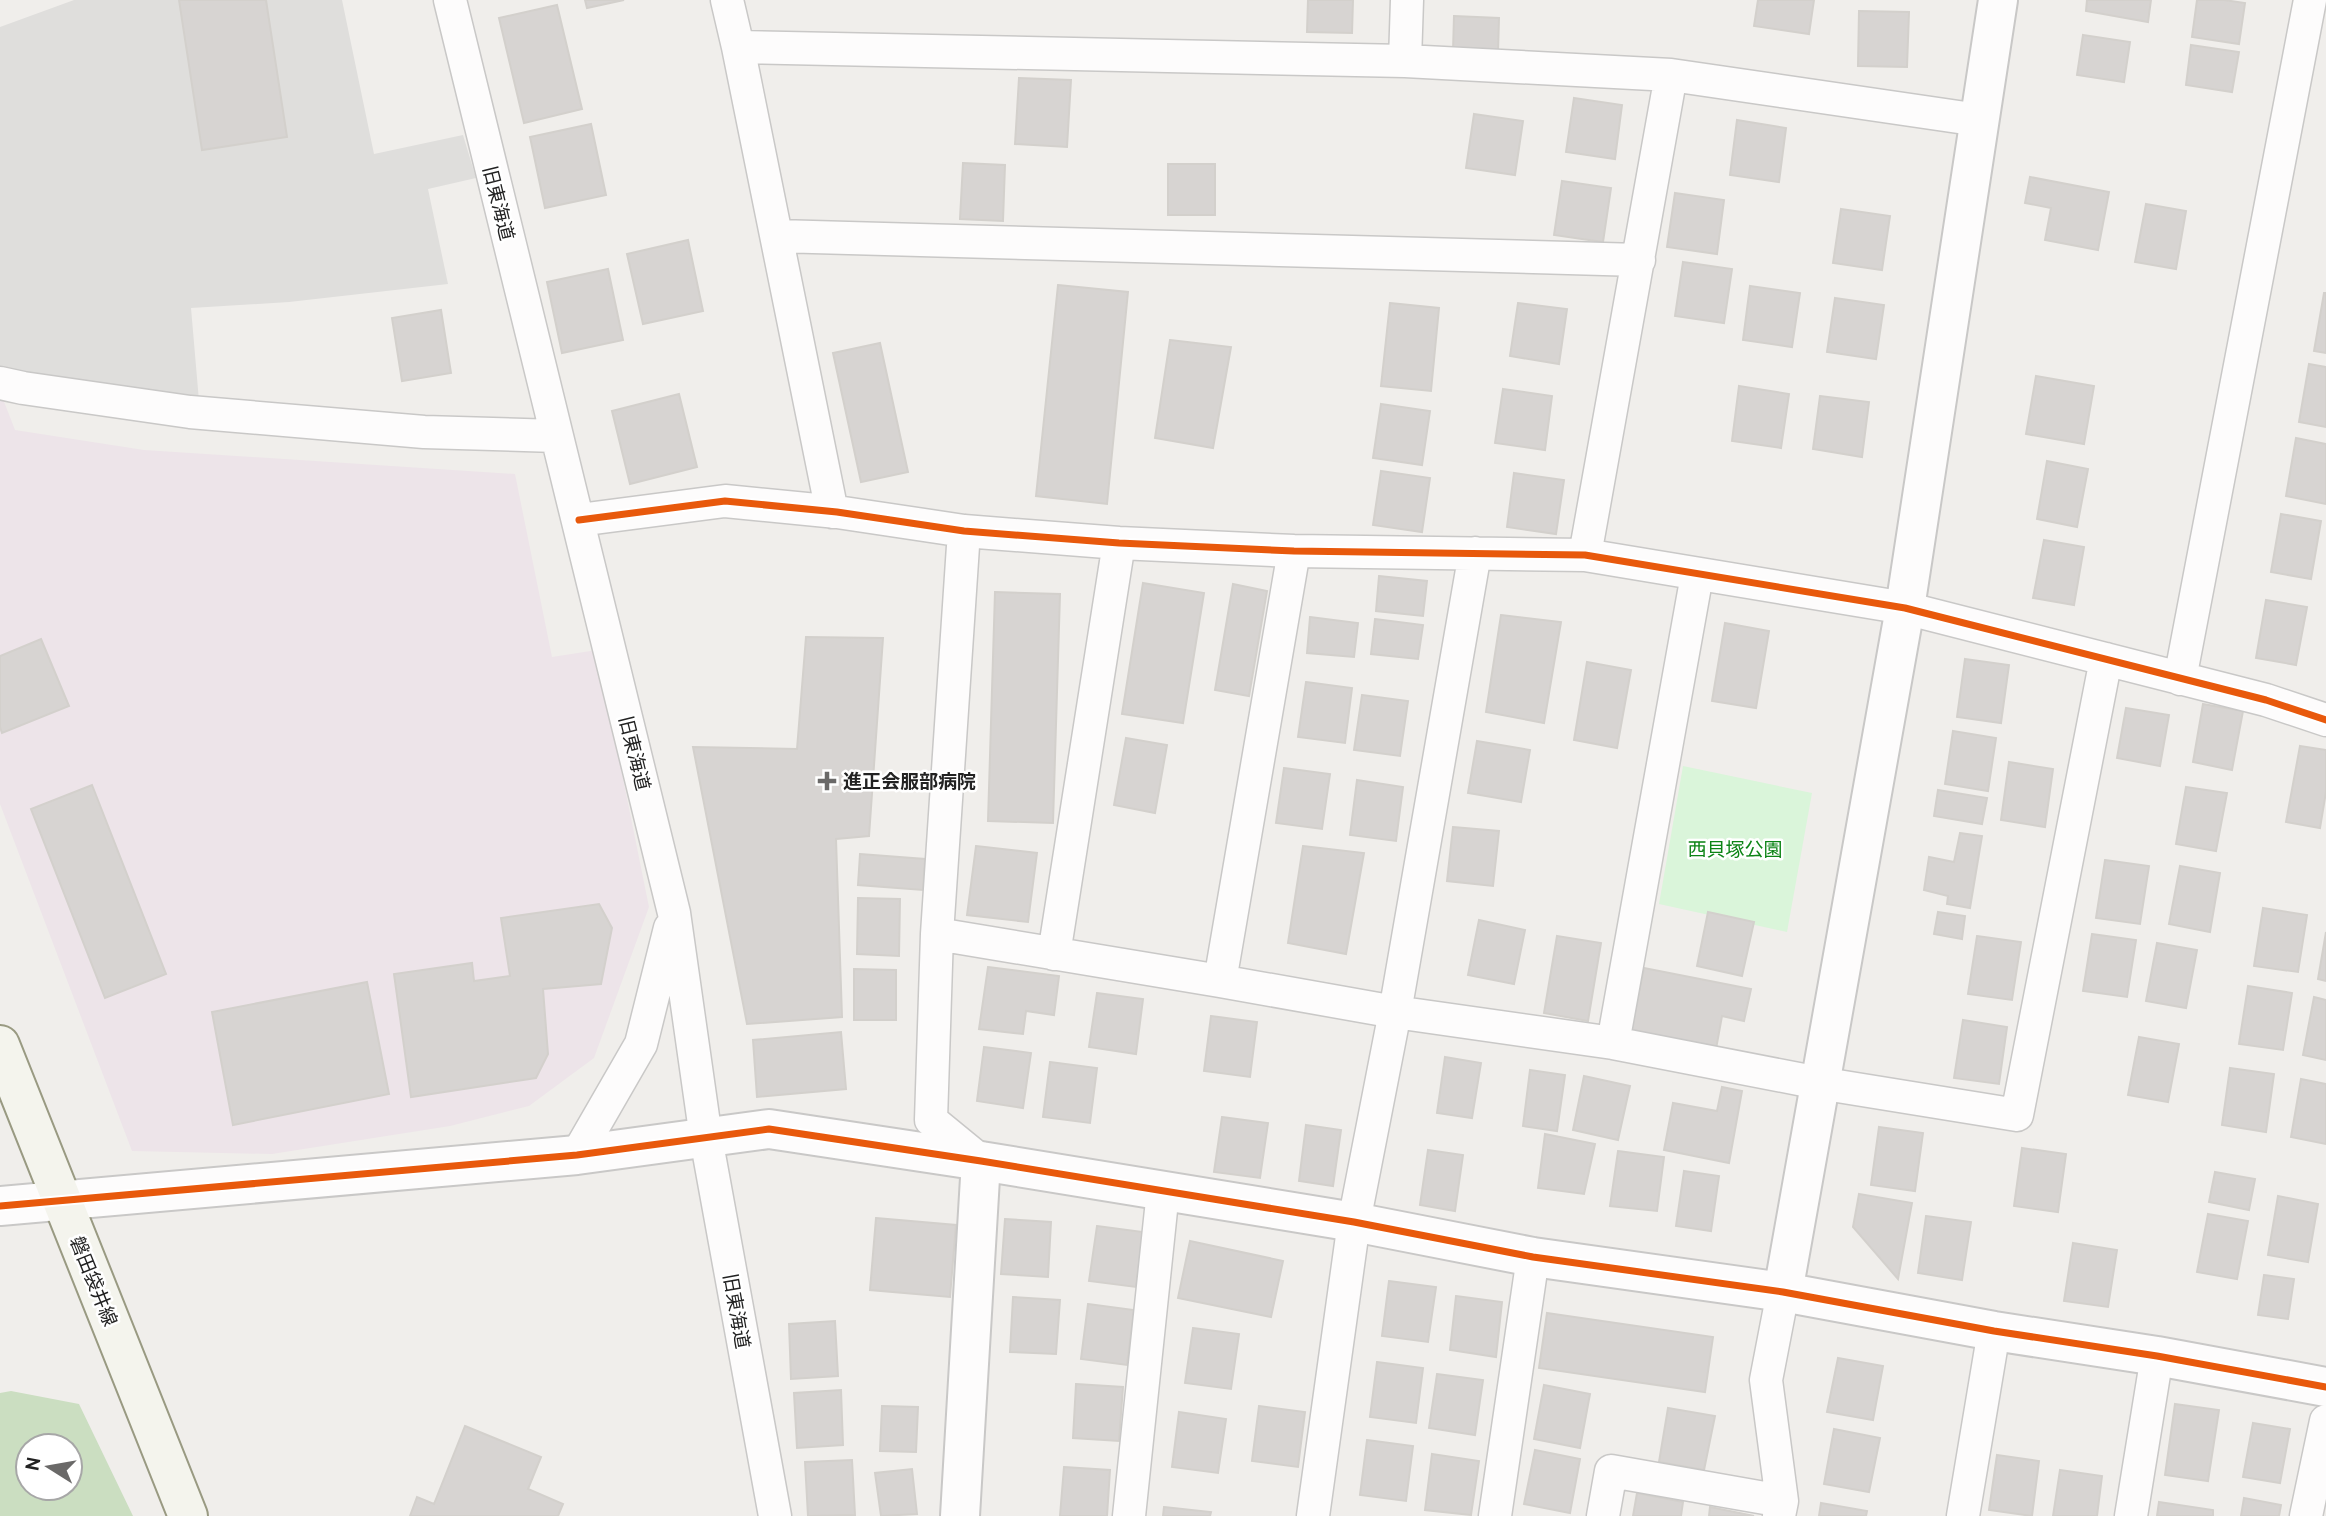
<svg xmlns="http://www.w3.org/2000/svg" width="2326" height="1516" font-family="Overpass,'Noto Sans JP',sans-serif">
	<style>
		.residential { fill: #dfdedc }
		.industrial { fill: #ede4e9 }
		.forest { fill: #cbdec1; fill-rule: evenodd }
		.park { fill: #daf5da }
		.building { fill: #d7d4d2; stroke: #d3d0cc; stroke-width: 2 }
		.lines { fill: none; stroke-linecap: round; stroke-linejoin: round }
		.minor-casing { stroke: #c9c8c7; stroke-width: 35 }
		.tertiary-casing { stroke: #c9c8c7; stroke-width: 42 }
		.secondary-casing { stroke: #999a82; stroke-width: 42 }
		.minor { stroke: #fdfcfc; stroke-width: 32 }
		.tertiary { stroke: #fdfcfc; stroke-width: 38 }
		.secondary { stroke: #f4f4ed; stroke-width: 38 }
		.cycleway-casing { stroke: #fff; stroke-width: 11 }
		.cycleway { stroke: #e8590c; stroke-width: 7 }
		.poi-dot { fill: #6a6968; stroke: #fff; stroke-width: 2.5 }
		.labels { text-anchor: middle; stroke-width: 5; stroke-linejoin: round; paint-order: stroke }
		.street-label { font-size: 19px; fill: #222; stroke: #fff }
		.poi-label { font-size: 19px; font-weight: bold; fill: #222; stroke: #fff; text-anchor: start }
		.park-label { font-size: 19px; fill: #0c8416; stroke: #fff }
	</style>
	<rect width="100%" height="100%" fill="#f0eeeb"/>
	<path class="residential" d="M74,0h268l32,154 89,-19 13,43 -48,11 20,95 -159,18 -98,6 8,93 -199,-34v-340z"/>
	<path class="industrial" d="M0,398l3,1 12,31 129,20 371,24 37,183 45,-7 52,257 -55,151 -65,48 -79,20 -178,28 -140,-3 -132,-347z"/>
	<path class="forest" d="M11,1391l68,13 54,112h-133v-123zM28,1446h42v42h-42z"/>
	<path class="park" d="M1683,766l129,27 -25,139 -128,-28z"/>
	<path class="building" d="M179,0h87l21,137 -85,13z
		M585,0h39l-37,8z
		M1308,0h45l-1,33 -45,-1z
		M1758,0h56l-5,34 -55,-8z
		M2087,0h64l-3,22 -62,-11z
		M2197,0h27l21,3 -6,41 -47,-7z
		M557,5l25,104 -58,14 -25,-105z
		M1859,11l50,1 -2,55 -49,-1z
		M1454,16l45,2 -1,34 -45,-1z
		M2083,35l47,7 -6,40 -47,-7z
		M2191,45l48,7 -7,40 -46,-7z
		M1019,78l52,2 -4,67 -52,-3z
		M1574,98l48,7 -7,54 -49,-7z
		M1474,114l49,7 -8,54 -49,-7z
		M1737,120l49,8 -7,54 -49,-7z
		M591,124l15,71 -61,13 -15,-71z
		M963,163l42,2 -2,56 -43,-2z
		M1168,164h47v51h-47z
		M2030,177l79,15 -11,58 -53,-10 6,-32 -26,-5z
		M1562,181l49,7 -8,54 -49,-7z
		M1675,193l49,7 -7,54 -50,-7z
		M2146,204l40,7 -10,58 -41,-7z
		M1841,209l49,7 -8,54 -49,-7z
		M688,240l15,71 -60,13 -16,-70z
		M1683,262l49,7 -8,54 -49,-7z
		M608,269l15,71 -61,13 -15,-71z
		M1058,285l70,7 -21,212 -71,-8z
		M1750,286l50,7 -8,54 -49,-7z
		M2324,293h2v60l-12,-2z
		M1835,298l49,7 -8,54 -49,-7z
		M1390,303l49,5 -8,83 -50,-5z
		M1518,303l49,6 -8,55 -49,-8z
		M441,310l10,63 -49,8 -10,-63z
		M1170,340l61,7 -18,101 -58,-10z
		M880,343l28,129 -47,10 -28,-129z
		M2309,364l17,3v60l-27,-5z
		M2036,376l58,10 -10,58 -58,-10z
		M1739,386l50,8 -8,54 -49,-7z
		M1503,389l49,7 -7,54 -50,-7z
		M679,394l18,73 -67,17 -18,-73z
		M1820,396l49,6 -7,55 -49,-8z
		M1381,404l49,7 -8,54 -49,-7z
		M2296,438l30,6v60l-40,-8z
		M2047,461l41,8 -11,58 -40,-8z
		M1381,471l49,7 -8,54 -49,-7z
		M1514,473l50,7 -8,54 -49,-7z
		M2281,514l40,7 -10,58 -40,-7z
		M2044,540l40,7 -10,58 -41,-7z
		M1379,576l48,5 -4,35 -47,-5z
		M1143,583l61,10 -21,130 -61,-9z
		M1233,584l34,7 -18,105 -34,-6z
		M995,592l65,2 -7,229 -65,-2z
		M2266,600l41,7 -11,58 -40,-7z
		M1501,615l60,7 -17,101 -58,-11z
		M1310,617l48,6 -4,34 -47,-4z
		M1375,619l48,6 -5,34 -47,-5z
		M1725,623l44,8 -13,77 -44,-7z
		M806,637l77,1 -14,198 -33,3 6,178 -95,7 -54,-277 104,2z
		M41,639l28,67 -67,27 -2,-6v-71z
		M1965,659l44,6 -8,58 -44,-6z
		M1587,662l44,8 -14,78 -43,-8z
		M1306,682l46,6 -7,55 -47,-6z
		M1362,695l46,6 -8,55 -46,-6z
		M2203,704l40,7 -11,59 -39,-8z
		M2126,708l43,7 -9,51 -43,-8z
		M1953,731l43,7 -8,53 -43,-7z
		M1126,738l41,7 -12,68 -41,-8z
		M1477,741l53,9 -9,52 -53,-9z
		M2300,746l26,4v42l-6,36 -34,-6z
		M2009,762l44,7 -8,58 -44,-7z
		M1284,768l46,6 -8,55 -46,-6z
		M1357,780l46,7 -7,54 -46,-6z
		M92,785l74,189 -61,24 -74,-189z
		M2186,787l41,6 -11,58 -40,-7z
		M1938,790l49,8 -5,26 -48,-8z
		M1453,827l46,4 -6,55 -46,-5z
		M1960,833l22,3 -12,72 -23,-4 1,-8 -24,-6 5,-33 25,5z
		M976,846l61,7 -9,69 -61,-7z
		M1303,846l61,7 -18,101 -58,-11z
		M860,854l65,5 -2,31 -65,-5z
		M2105,860l44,6 -9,58 -44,-6z
		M2180,866l40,7 -10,59 -41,-8z
		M858,898l42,1 -1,57 -42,-2z
		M599,904l13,24 -11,56 -58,5 5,65 -12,24 -125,19 -17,-123 78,-11 2,18 36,-5 -9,-58z
		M2263,908l44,7 -9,57 -44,-6z
		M1708,912l46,10 -12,54 -45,-10z
		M1938,912l27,4 -3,23 -28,-5z
		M1479,920l46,10 -11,54 -46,-9z
		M2326,932v49l-8,-2z
		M2092,934l44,6 -9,57 -44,-6z
		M1557,936l44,7 -13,78 -44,-8z
		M1977,936l44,6 -9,58 -44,-6z
		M2157,943l40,7 -11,58 -40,-7z
		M988,967l71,9 -5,39 -28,-4 -3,23 -44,-5z
		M1644,968l107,21 -7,32 -22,-5 -6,33 -85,-17z
		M854,969l42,1v50h-42z
		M367,982l22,112 -156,31 -21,-113z
		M2248,986l44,7 -9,57 -44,-6z
		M1097,993l46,6 -7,55 -47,-7z
		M2314,997l12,3v60l-23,-5z
		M1211,1016l46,6 -7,55 -46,-6z
		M1963,1020l44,7 -8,57 -45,-6z
		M841,1032l5,57 -89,8 -4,-57z
		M2139,1037l40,7 -11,58 -40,-7z
		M984,1047l47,6 -8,55 -46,-7z
		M1445,1057l36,6 -9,55 -35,-5z
		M1050,1062l47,6 -7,55 -47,-6z
		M2230,1068l44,6 -8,58 -44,-7z
		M1530,1070l35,5 -8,56 -34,-5z
		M1584,1076l46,10 -12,54 -45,-10z
		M2301,1079l25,5v60l-35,-7z
		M1722,1087l20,4 -13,72 -65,-13 9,-47 44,8z
		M1222,1117l46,6 -8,55 -46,-6z
		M1306,1125l35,5 -8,56 -34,-5z
		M1879,1127l44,6 -8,58 -44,-6z
		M1545,1134l50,10 -11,50 -46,-6z
		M2022,1148l44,6 -8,58 -44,-6z
		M1428,1150l35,5 -8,56 -35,-6z
		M1618,1151l46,6 -7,54 -47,-5z
		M1684,1171l35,5 -8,55 -35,-5z
		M2215,1172l40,7 -6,31 -40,-8z
		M1859,1194l53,9 -14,76 -45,-52z
		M2278,1196l40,8 -10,58 -40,-7z
		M2208,1214l40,7 -11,58 -40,-7z
		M1926,1216l45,6 -9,58 -44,-7z
		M876,1218l80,7 -6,72 -80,-7z
		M1005,1219l46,3 -3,55 -47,-3z
		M1097,1226l46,6 -7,55 -47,-6z
		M1190,1241l93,20 -12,56 -93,-19z
		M2073,1243l44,7 -9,57 -44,-6z
		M2264,1275l30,4 -6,40 -30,-4z
		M1389,1281l47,6 -8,55 -46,-6z
		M1456,1296l46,6 -6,55 -46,-7z
		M1013,1297l47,3 -4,54 -46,-2z
		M1088,1304l46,6 -7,55 -46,-6z
		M1547,1313l166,24 -8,55 -166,-24z
		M835,1321l3,55 -47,3 -2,-55z
		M1193,1328l46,6 -8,55 -46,-6z
		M1838,1358l45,8 -10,54 -46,-8z
		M1377,1362l46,6 -7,55 -46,-6z
		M1437,1374l46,6 -8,55 -46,-7z
		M1076,1384l47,3 -4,54 -46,-3z
		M1544,1385l46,9 -10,54 -46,-9z
		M841,1390l2,55 -46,3 -3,-55z
		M2175,1404l44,6 -11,71 -43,-6z
		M882,1406l36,1 -2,45 -36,-1z
		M1259,1406l46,6 -7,55 -46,-6z
		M1668,1408l47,8 -11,54 -45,-8z
		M1179,1412l47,7 -8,54 -46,-6z
		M2253,1423l37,6 -10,54 -37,-6z
		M465,1426l76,31 -13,32 35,15 -5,12h-148l7,-19 17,7z
		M1834,1429l46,9 -11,54 -45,-8z
		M1367,1440l46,6 -7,55 -46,-6z
		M1535,1450l45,9 -10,54 -46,-9z
		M1432,1454l47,7 -8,54 -46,-5z
		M1997,1455l42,6 -7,55 -43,-6z
		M852,1460l3,55 -47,1 -3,-54z
		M1064,1467l46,3 -3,46h-47z
		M912,1469l5,45 -36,2 -6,-43z
		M2060,1470l42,6 -5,40h-44z
		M1637,1493l46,9 -2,14h-48z
		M2244,1498l37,7 -2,11h-38z
		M2159,1502l54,8v6h-56z
		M1821,1503l46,8 -1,5h-47z
		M1164,1507l47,5 -1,4h-47z
		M1710,1507l44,9h-45z"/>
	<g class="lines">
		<g class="minor-casing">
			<path id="minor" d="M450,0l224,913 32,225 69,378
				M727,0l11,47 94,465
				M738,47l667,14 266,14 308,45
				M1405,61l2,-61
				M777,236l862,24
				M0,383l23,5 167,24 234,20 132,4
				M579,520l146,-19 112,11 127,19 155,12 175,8 291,4 320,53 361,92 60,20
				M964,531l-27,403 -6,186 50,41
				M1585,555l86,-480
				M2180,679l130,-679
				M937,934l283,47 175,31 218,31 206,40 198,32 89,-456
				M1054,954l65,-411
				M1220,981l74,-430
				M1613,1043l84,-468
				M577,1155l64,-111 29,-116
				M1129,1516l34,-325
				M1313,1516l41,-294 41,-210 80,-459
				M1495,1516l38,-259
				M1603,1516l8,-45 171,30
				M1779,1516l3,-15 -16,-121 17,-88
				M1963,1516l31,-185
				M2131,1516l26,-160
				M2306,1516l20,-95"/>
		</g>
		<g class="tertiary-casing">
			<path id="tertiary" d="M0,1206l577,-51 192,-26 212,32 373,61 179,35 250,35 211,39 163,25 169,31
				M1783,1292l122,-684 93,-608
				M960,1516l21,-355"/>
		</g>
		<g class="secondary-casing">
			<path id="secondary" d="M0,1045l188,471"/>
		</g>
		<use href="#minor" class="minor"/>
		<use href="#tertiary" class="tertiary"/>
		<use href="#secondary" class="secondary"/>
		<g class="cycleway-casing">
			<path id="cycleway" d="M579,520l146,-19 112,11 127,19 155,12 175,8 291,4 320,53 361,92 60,20
				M0,1206l577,-51 192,-26 212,32 373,61 179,35 250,35 211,39 163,25 169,31"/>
		</g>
		<use href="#cycleway" class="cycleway"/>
	</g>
	<path class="poi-dot" d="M823.5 770.5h7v7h7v7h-7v7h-7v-7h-7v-7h7z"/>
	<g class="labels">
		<g class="street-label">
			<text transform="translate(499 203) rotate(76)" y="7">旧東海道</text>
			<text transform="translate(635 753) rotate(76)" y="7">旧東海道</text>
			<text transform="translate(94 1281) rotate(68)" y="7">磐田袋井線</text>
			<text transform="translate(737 1311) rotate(80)" y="7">旧東海道</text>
		</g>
		<g class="poi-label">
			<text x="843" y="788">進正会服部病院</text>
		</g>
		<g class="park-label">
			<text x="1735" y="856">西貝塚公園</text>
		</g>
	</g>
	<g transform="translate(49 1467) rotate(281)"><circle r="33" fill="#ffffff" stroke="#a7a7a7" stroke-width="2"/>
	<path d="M0-5L12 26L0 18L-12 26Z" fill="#6a6968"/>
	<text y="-10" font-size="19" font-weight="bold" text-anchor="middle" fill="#222222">N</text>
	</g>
</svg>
